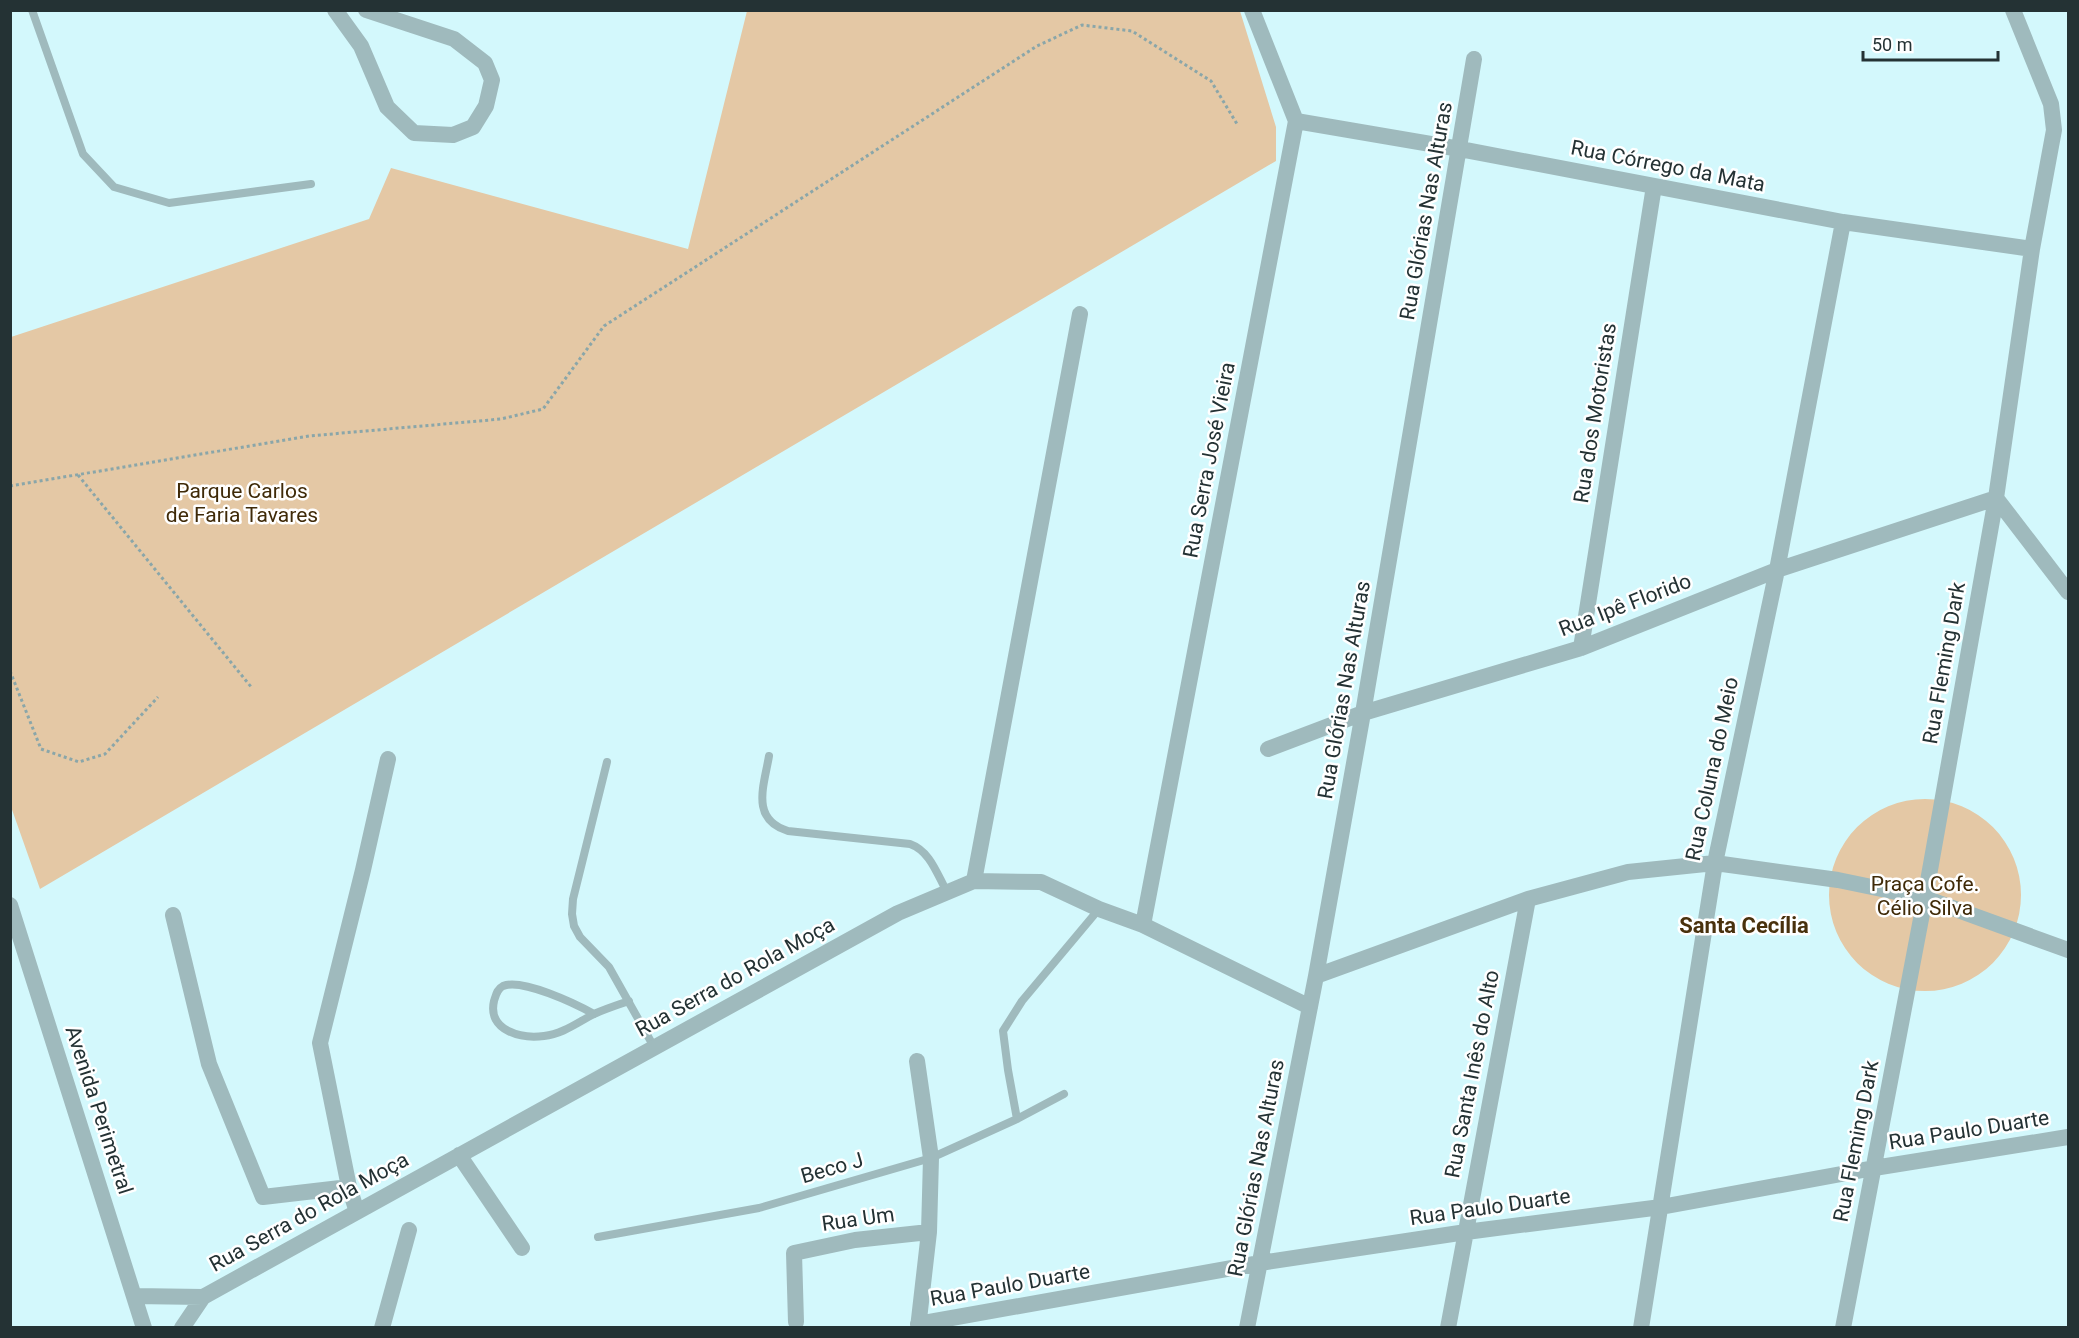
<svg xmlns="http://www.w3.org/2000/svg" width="2079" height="1338" font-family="Roboto,sans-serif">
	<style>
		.green { fill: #e4c8a5 }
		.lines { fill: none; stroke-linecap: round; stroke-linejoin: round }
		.path { stroke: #8aa6a9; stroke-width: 3; stroke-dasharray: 3 3; stroke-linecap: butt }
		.lane { stroke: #9fbabd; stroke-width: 8 }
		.street { stroke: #9fbabd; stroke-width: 16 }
		.labels { text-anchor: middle; stroke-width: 5; stroke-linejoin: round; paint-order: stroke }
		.street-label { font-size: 21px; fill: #243234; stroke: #fff }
		.park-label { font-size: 21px; fill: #3f2a08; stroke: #fff }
		.neighbourhood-label { font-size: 22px; font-weight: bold; fill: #49310d; stroke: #fff }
	</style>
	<rect width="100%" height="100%" fill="#d3f8fc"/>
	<path class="green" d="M747,11h493l36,116v34l-1236,728 -30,-85 1,-467 358,-118 22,-51 297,81z
		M1829 895a96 96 0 1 1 192 0a96 96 0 1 1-192 0Z"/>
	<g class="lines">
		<path class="path" d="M78,475l174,213
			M10,486l299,-50 192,-17 42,-10 61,-83 433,-280 45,-21 50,6 79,50 26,43
			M10,671l31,78 38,13 26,-8 53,-57"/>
		<path class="lane" d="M32,10l51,144 31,33 55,16 142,-19
			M769,756c-5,30 -19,63 19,75l122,13c20,7 27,30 37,48
			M607,762l-34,137 -1,15 2,12 6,11 29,30 45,80
			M594,1014c-18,-10 -72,-36 -91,-28 -6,3 -7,9 -9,15 -7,30 28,38 50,35 19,-2 34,-14 50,-22 11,-5 23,-9 35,-13
			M1017,1119l-9,-49 -5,-39 19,-30 77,-92
			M598,1237l161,-29 172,-50 86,-39 47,-25"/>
		<path class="street" d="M335,10l26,36 26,61 27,26 39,2 20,-8 13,-21 6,-26 -7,-17 -31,-24 -88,-29
			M1296,121l164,28 383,73 189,27
			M1581,648l73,-462
			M1268,749l95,-36 218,-65 196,-78 219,-72 72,94
			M974,881l106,-567
			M10,905l134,423
			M173,915l36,149 54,133 86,-10
			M1143,925l153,-804 -44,-111
			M1316,976l212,-77 100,-27 87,-9 123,17 87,18 143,52
			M917,1061l14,97 -2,74 -11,96
			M459,1155l63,93
			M357,1212l-8,-25 -29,-144 43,-173 25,-111
			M134,1296l69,1
			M796,1322l-2,-69 61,-13 74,-8
			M918,1324l342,-61 206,-31 195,-25 213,-39 194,-31
			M182,1328l21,-31 695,-384 76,-32 67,1 58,27 44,16 167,82
			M382,1328l27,-98
			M1247,1328l69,-352 47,-263 111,-654
			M1448,1328l80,-429
			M1641,1328l74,-465 62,-293 66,-348
			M1843,1328l82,-430 71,-400 36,-249 22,-119 -3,-26 -38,-94"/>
	</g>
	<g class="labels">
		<g class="street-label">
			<text transform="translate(1668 166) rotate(11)" y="7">Rua Córrego da Mata</text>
			<text transform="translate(1426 211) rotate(-80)" y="7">Rua Glórias Nas Alturas</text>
			<text transform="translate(1595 413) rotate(-81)" y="7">Rua dos Motoristas</text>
			<text transform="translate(1209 460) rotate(-79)" y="7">Rua Serra José Vieira</text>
			<text transform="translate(1625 605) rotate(-21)" y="7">Rua Ipê Florido</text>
			<text transform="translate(1944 663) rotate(-80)" y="7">Rua Fleming Dark</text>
			<text transform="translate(1344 690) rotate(-80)" y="7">Rua Glórias Nas Alturas</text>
			<text transform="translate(1712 769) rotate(-78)" y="7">Rua Coluna do Meio</text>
			<text transform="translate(735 977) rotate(-29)" y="7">Rua Serra do Rola Moça</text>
			<text transform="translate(1472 1074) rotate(-79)" y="7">Rua Santa Inês do Alto</text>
			<text transform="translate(99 1110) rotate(72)" y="7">Avenida Perimetral</text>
			<text transform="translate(1969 1130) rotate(-9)" y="7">Rua Paulo Duarte</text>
			<text transform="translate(1856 1141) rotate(-79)" y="7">Rua Fleming Dark</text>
			<text transform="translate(832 1168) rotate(-16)" y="7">Beco J</text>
			<text transform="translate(1256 1168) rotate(-79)" y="7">Rua Glórias Nas Alturas</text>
			<text transform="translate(1490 1207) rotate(-8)" y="7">Rua Paulo Duarte</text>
			<text transform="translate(309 1212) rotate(-29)" y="7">Rua Serra do Rola Moça</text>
			<text transform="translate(858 1219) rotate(-8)" y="7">Rua Um</text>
			<text transform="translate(1010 1285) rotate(-10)" y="7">Rua Paulo Duarte</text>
		</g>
		<g class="park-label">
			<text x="242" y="498">Parque Carlos<tspan x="242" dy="24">de Faria Tavares</tspan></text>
			<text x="1925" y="891">Praça Cofe.<tspan x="1925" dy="24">Célio Silva</tspan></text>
		</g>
		<g class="neighbourhood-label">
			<text x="1744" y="933">Santa Cecília</text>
		</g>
	</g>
	<rect width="2079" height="1338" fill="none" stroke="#243234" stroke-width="24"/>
	<path d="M1863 51v9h135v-9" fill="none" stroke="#243234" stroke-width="3"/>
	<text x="1872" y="51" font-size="18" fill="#243234" stroke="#ffffff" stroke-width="4.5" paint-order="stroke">50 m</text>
</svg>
